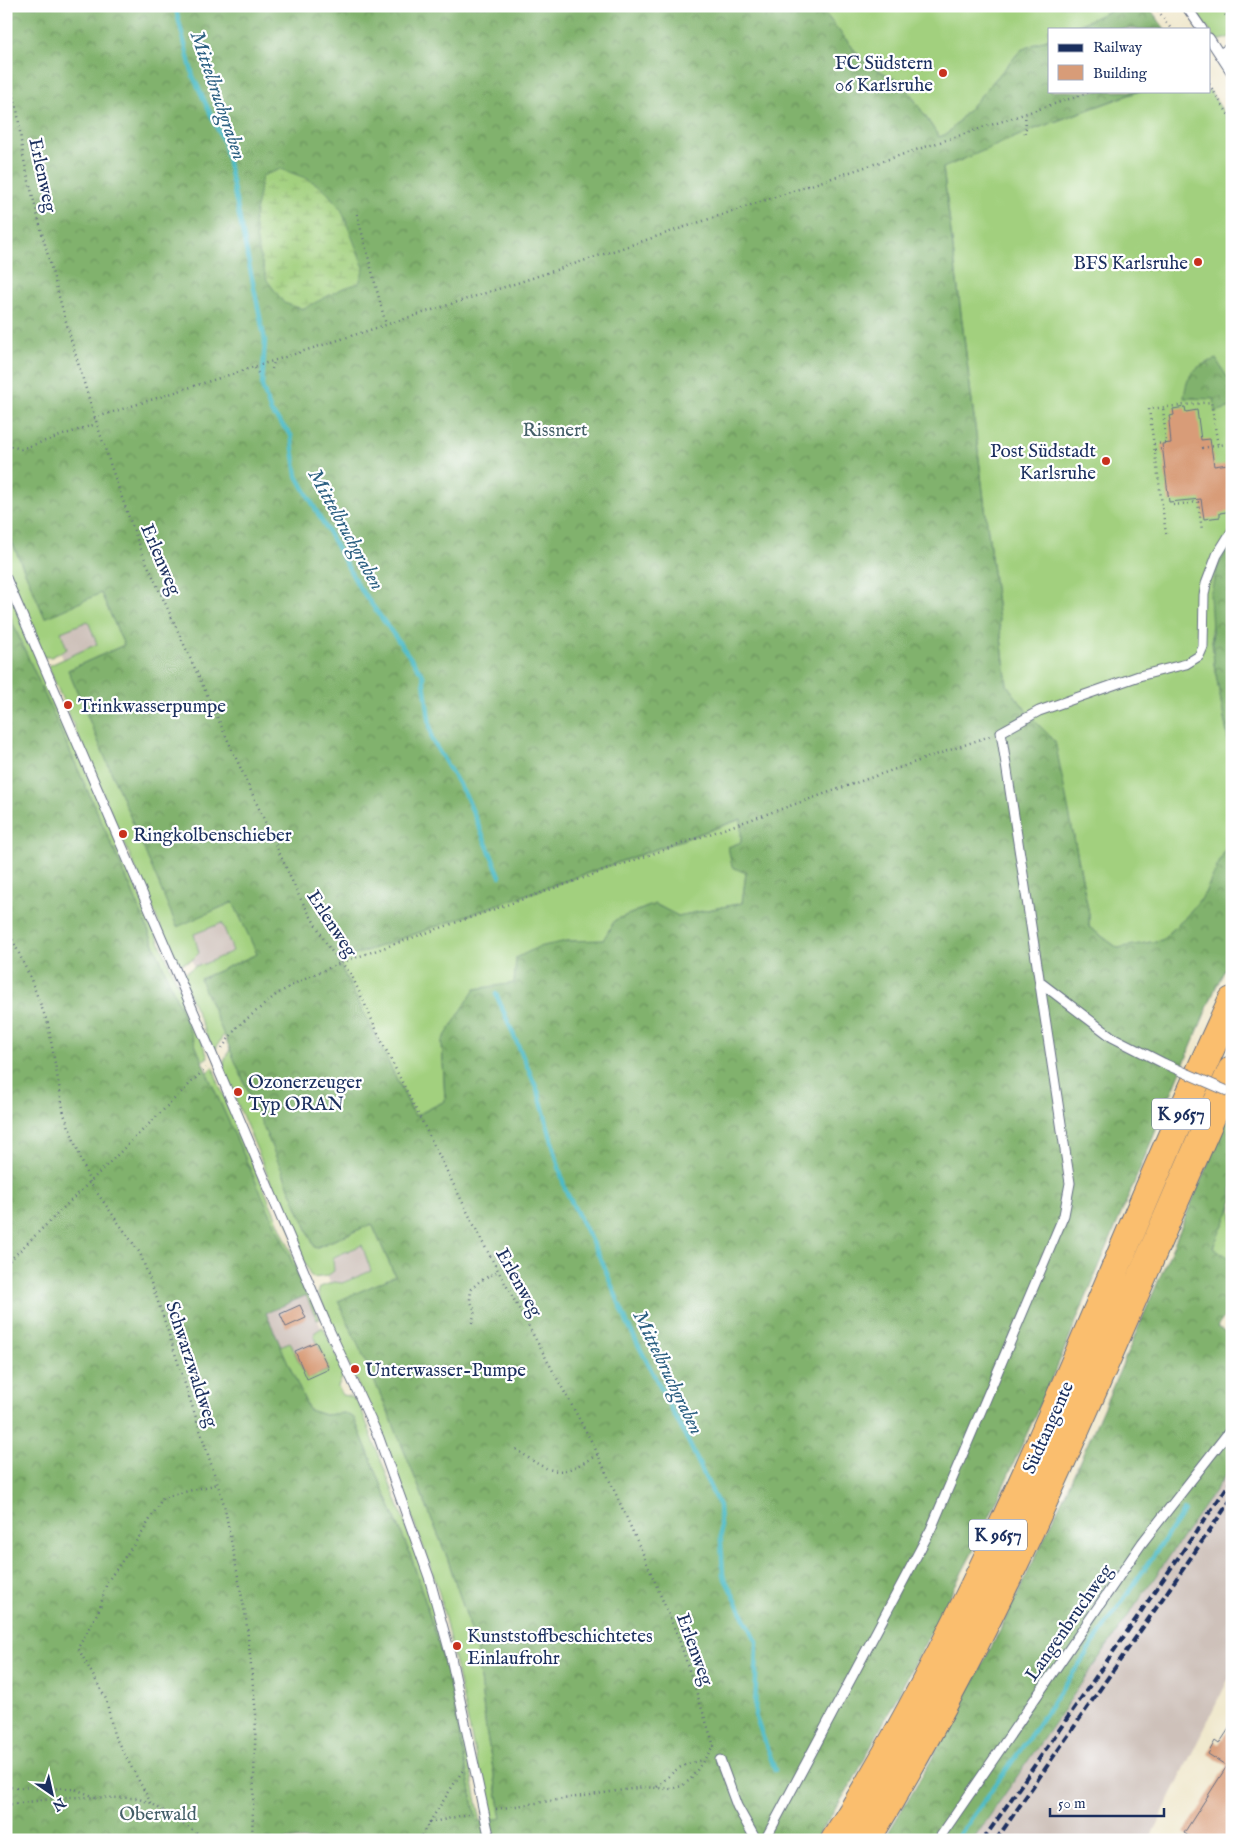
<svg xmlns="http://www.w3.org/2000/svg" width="1238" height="1846" font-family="'IM FELL English',serif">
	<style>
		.industrial { fill: #cec1ba }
		.grass { fill: #a2d07e; stroke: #5e806e }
		.forest { fill: url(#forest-crowns); stroke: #4e7066; fill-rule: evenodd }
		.wetland { fill: url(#wetland-marsh); stroke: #5e806e }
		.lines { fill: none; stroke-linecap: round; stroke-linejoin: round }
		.stream { stroke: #4dbbc6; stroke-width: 4.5 }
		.building { fill: #d89c78 }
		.lane-casing { stroke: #656f84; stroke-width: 11 }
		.highway-casing { stroke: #656f84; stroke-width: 30 }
		.path { stroke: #656f84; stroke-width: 2.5; stroke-dasharray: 1 4; stroke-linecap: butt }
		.lane { stroke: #fff; stroke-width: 9 }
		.highway { stroke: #fabe6e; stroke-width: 28 }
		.rail { stroke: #1b2f5e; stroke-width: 4; stroke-dasharray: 8 4; stroke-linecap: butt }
		.lane-bridge-casing { stroke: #656f84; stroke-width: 11; stroke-linecap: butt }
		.lane-bridge { stroke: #fff; stroke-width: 9 }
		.poi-dot { fill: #c8321e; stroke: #fff; stroke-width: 2 }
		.labels { text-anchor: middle; stroke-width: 4.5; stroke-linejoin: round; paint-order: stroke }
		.shield { fill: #fff; stroke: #5f6d8e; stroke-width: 1 }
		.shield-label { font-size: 18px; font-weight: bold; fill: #1b2f5e }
		.poi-label { font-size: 19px; fill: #1b2f5e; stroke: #fff; text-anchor: start }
		.street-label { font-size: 19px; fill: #1b2f5e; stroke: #fff }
		.park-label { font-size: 19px; fill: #445f68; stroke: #fff }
		.water-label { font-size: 20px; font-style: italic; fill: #2c6082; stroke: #fff }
	</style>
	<defs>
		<pattern id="forest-crowns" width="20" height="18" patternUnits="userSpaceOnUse" patternTransform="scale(1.25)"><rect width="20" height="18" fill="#81b26d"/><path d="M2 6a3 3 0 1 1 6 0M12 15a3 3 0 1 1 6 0" fill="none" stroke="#69915d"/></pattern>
		<pattern id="wetland-marsh" width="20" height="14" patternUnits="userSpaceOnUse" patternTransform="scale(1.25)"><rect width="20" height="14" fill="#a2d07e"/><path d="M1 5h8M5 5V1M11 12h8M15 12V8" fill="none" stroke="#8bb36f"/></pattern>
	</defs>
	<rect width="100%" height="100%" fill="#fff"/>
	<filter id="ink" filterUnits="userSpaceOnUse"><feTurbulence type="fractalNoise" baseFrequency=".02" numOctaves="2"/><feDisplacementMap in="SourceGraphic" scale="10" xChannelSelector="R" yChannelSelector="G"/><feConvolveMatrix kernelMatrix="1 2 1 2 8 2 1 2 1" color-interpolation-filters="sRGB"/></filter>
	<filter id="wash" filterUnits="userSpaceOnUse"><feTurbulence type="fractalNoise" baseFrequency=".0096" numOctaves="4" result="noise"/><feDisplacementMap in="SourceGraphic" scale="20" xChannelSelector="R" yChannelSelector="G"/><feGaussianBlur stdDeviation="1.12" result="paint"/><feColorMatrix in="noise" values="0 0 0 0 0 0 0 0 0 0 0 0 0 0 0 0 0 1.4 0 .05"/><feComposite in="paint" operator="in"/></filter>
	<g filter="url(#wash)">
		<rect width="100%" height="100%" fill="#efe7cb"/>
		<path class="industrial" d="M101,593l23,52 -56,25 -23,-52z
			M234,902l23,52 -57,25 -23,-52z
			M372,1224l23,52 -57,25 -23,-53z
			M307,1295l35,81 -41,18 -36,-81z
			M1232,1466v206l-83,168h-176z"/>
		<path class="grass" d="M819,6h301l-50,23h-21v9l-28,12 -74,84 -8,3 -35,-53 -39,-21z
			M1192,6h39l1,30 -10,4h-6z
			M1209,90l23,35v417l-14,24 -7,65 3,33 18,96v75l-27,58 -20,25 -23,22 -44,8 -29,-21v-13l-16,-82 -4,-11 -37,-103 -25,-33 -64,-518 89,-37 108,-39h69z
			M6,529l39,88 56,-24 23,52 -56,25 109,256 57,-24 23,52 -57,25 24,55 -10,18 -33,-76 14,-10 9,-2 29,-13 -11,-28 -28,11 5,19 -7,7 -15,5 -129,-299 49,-22 -9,-23 -27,11 6,17 -16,8h-9l-36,-87z
			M6,585l182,423 20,49 -6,4 -72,-175 -124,-278z
			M742,819l-1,23 5,31 -4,30 -64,13 -23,-12 -40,16 -12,21h-36l-125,100 3,60 -30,15 -77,-155z
			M230,1049l85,199 57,-24 23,52 -56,25 51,115 57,141 29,88 10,85 16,89 -12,2 -50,-225 -12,-37 -46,-119 -64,-146 2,-7 14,-5 8,1 29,-12 -9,-26 -26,11 -3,2 1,13 -7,5 -13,2 -4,-3 -86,-203v-10z
			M213,1067l7,20 100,232 -3,1 -110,-247z
			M1232,1205v55l-20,-13z
			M323,1327l19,41 1,8 -5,10 4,9c15,2 16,7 22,21l51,133 17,54 17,62 32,157h-4l-30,-150 -35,-113 -58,-141 -10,-5 -19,2 -16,-5 -29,-64 10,-4 17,37 22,-9 -15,-35 1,-3z"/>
		<path class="forest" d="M6,6h813l46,57 39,21 35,53 8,-3 74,-84 28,-12v53h90l-107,39 -89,38 64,517 25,33 23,23 34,173v13l29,21 44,-8 23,-22 20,-25 27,-58v121l-16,31 -156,373 -79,176 -129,247 -37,57h-809v-1232l124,278 79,192 98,217 -41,18 43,97 16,5 19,-2 10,5 58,141 35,113 30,150 25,-4 -16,-88 -10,-85 -29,-88 -57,-141 -52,-115 57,-25 -23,-52 -57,24 -115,-269 57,-25 -24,-52 -56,25 -109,-257 56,-25 -23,-52 -56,25 -39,-90zM741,819v23l-13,5 4,20 14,6 -4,30 -64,13 -23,-12 -40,16 -12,20 -36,1 -29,6 -22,11 -2,25 -39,6 -33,52 3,60 -30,15 -77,-155z
			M1120,6h28l17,23h-95z
			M1216,359l16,26v22l-17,5 -1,-13 -30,-1c3,-24 9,-31 32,-39z
			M1232,542v59l-3,28 3,19v112l-18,-96 -4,-69 8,-29z
			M1232,1107v98l-19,42 19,13v47l-15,20 15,10v129l-259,374h-89c19,-33 39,-65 58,-99 111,-203 199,-420 290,-634z"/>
		<path class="wetland" d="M281,169l27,10 16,10 17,20 23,59 -5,15 -18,6 -38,20 -19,-6 -17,-23 -9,-32 -4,-27 8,-45z"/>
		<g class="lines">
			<path class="stream" d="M175,6l18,70 31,67 41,198 -3,45 9,26 20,23 6,41 62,111 64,88 9,65 35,58 33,78
				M496,994l43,100 26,95 38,75 25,61 62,120 29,61 4,69 34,67 -2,73 20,55
				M956,1840l63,-88 165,-241"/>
		</g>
		<g id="blocks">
			<path class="building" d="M1185,407l1,5 11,-2 4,30 9,-1 4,27 14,-2 4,28v19l-12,2v4l-16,2 -3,-20 -32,3 -7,-58 9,-1 -2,-22 2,-1 -1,-4 4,-1 -1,-6z
				M300,1305l6,13 -20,9 -6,-13z
				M316,1342l13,27 -22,10 -12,-28z
				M1232,1724v116h-37l-11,-7 43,-67 -19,-12 7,-13 4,3z"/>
		</g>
	</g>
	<g filter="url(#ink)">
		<use href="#blocks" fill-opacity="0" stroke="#656f84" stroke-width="1"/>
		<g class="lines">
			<g class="lane-casing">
				<path id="lane" d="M1186,6l16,23
					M1209,38l23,35
					M1220,54l12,-8
					M6,578l208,481 111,262 54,117 50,139 21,76 40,187
					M1041,983l71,54 53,27
					M720,1760l17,46 19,34
					M765,1840l166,-311 133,-314 6,-32c-22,-151 -46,-300 -69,-451l38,-21 100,-35 47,-12 13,-8 4,-9 1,-52 2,-11 11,-29 15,-24
					M938,1840l204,-297 90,-115"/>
			</g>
			<g class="highway-casing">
				<path id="highway" d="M835,1840c166,-263 267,-558 397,-839
					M866,1840c149,-243 250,-510 366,-770"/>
			</g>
			<path class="path" d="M1155,6l16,23
				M1220,6l12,20
				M6,68c4,13 8,27 11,41 3,19 4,40 9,60 32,131 69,262 118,388l155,339 30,52 22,26 32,70 100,199 111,203 49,108 36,85 36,110
				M1209,84l23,36
				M1025,133l-1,-3 2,-2 -1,-14
				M357,214l29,111
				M255,368l3,5
				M272,369l2,-7
				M94,418l423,-135 576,-192
				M1154,444l12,-1 -3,-36
				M6,445l15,4 75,-25
				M1202,448l30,-5
				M1155,450l7,-1
				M1229,477l3,-1
				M1173,505l25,-3 4,28
				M1166,534l-17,-125 62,-7 7,44
				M6,926l24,51 18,47 16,90 26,69 50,70 21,57 63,194 22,114 10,96 -4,126
				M222,1048l15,-21 40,-33 26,-15 40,-17 647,-226
				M6,1264l200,-196
				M472,1323l3,-12 -5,-11 1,-11 9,-8 18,-10
				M516,1449c36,26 43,30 82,5
				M6,1787l69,2 20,8
				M657,1787c18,-16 19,-21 45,-27
				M151,1803l-37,-68 -8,-36 -28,-51 22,-40 7,-26 35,-49 21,-36 55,-13
				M6,1805l58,-8 72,1 15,5 57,37
				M496,1809l148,-22 27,2 11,-3 9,-7 23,-34
				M429,1823l44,-10
				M421,1840l1,-6 41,-64"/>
			<use href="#lane" class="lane"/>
			<use href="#highway" class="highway"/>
			<path class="rail" d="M983,1840l249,-360
				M996,1840l236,-342"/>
			<g class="lane-bridge-casing">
				<path id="lane-bridge" d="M1165,1064l67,29"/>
			</g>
			<use href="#lane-bridge" class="lane-bridge"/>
		</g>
	</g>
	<g class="poi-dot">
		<circle cx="943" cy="73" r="5"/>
		<circle cx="1198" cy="262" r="5"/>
		<circle cx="1106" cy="461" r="5"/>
		<circle cx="68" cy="705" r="5"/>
		<circle cx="123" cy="834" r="5"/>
		<circle cx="238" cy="1092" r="5"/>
		<circle cx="355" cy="1369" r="5"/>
		<circle cx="457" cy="1646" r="5"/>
	</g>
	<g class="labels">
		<g class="shield">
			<rect x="1152" y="1098.5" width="58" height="31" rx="4"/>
			<rect x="969" y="1519.5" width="58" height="31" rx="4"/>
		</g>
		<g class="shield-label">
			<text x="1181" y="1120">K 9657</text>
			<text x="998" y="1541">K 9657</text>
		</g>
		<g class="poi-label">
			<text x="933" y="69" text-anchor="end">FC Südstern<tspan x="933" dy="22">06 Karlsruhe</tspan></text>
			<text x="1188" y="269" text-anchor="end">BFS Karlsruhe</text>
			<text x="1096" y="457" text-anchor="end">Post Südstadt<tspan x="1096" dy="22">Karlsruhe</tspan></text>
			<text x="78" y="712">Trinkwasserpumpe</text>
			<text x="133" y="841">Ringkolbenschieber</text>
			<text x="248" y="1088">Ozonerzeuger<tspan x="248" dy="22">Typ ORAN</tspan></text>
			<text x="365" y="1376">Unterwasser-Pumpe</text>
			<text x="467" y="1642">Kunststoffbeschichtetes<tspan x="467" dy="22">Einlaufrohr</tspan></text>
		</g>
		<g class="street-label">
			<text transform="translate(44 175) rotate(78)" y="7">Erlenweg</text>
			<text transform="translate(162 559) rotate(67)" y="7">Erlenweg</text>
			<text transform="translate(333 923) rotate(57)" y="7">Erlenweg</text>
			<text transform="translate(520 1282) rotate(61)" y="7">Erlenweg</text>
			<text transform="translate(193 1364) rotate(72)" y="7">Schwarzwaldweg</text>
			<text transform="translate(1047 1427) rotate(-66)" y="7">Südtangente</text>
			<text transform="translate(1068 1622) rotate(-55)" y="7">Langenbruchweg</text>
			<text transform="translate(696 1649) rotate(70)" y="7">Erlenweg</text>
		</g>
		<g class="park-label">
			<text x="555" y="436">Rissnert</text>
			<text x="158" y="1820">Oberwald</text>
		</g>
		<g class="water-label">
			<text transform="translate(219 95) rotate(71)" y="7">Mittelbruchgraben</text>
			<text transform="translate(347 529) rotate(61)" y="7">Mittelbruchgraben</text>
			<text transform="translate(669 1372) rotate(64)" y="7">Mittelbruchgraben</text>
		</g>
	</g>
	<rect width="1238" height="1846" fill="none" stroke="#fff" stroke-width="25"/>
	<rect x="1048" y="28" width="162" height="65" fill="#ffffff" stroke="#a4acbf"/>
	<rect x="1058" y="44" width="25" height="8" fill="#1b2f5e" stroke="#a4acbf"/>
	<text x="1093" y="52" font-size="15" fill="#1b2f5e">Railway</text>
	<rect x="1058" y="65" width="25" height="15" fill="#d89c78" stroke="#a4acbf"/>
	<text x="1093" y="78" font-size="15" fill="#1b2f5e">Building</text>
	<g transform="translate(52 1794) rotate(146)" stroke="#ffffff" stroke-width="4" paint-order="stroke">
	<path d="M0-4L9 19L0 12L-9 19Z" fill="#1b2f5e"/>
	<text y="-8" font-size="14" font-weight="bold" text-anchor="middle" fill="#1b2f5e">N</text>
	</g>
	<path d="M1050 1808v8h114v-8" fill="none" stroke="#1b2f5e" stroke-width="2.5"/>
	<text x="1058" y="1808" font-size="15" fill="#1b2f5e" stroke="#ffffff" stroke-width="4" paint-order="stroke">50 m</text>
</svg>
